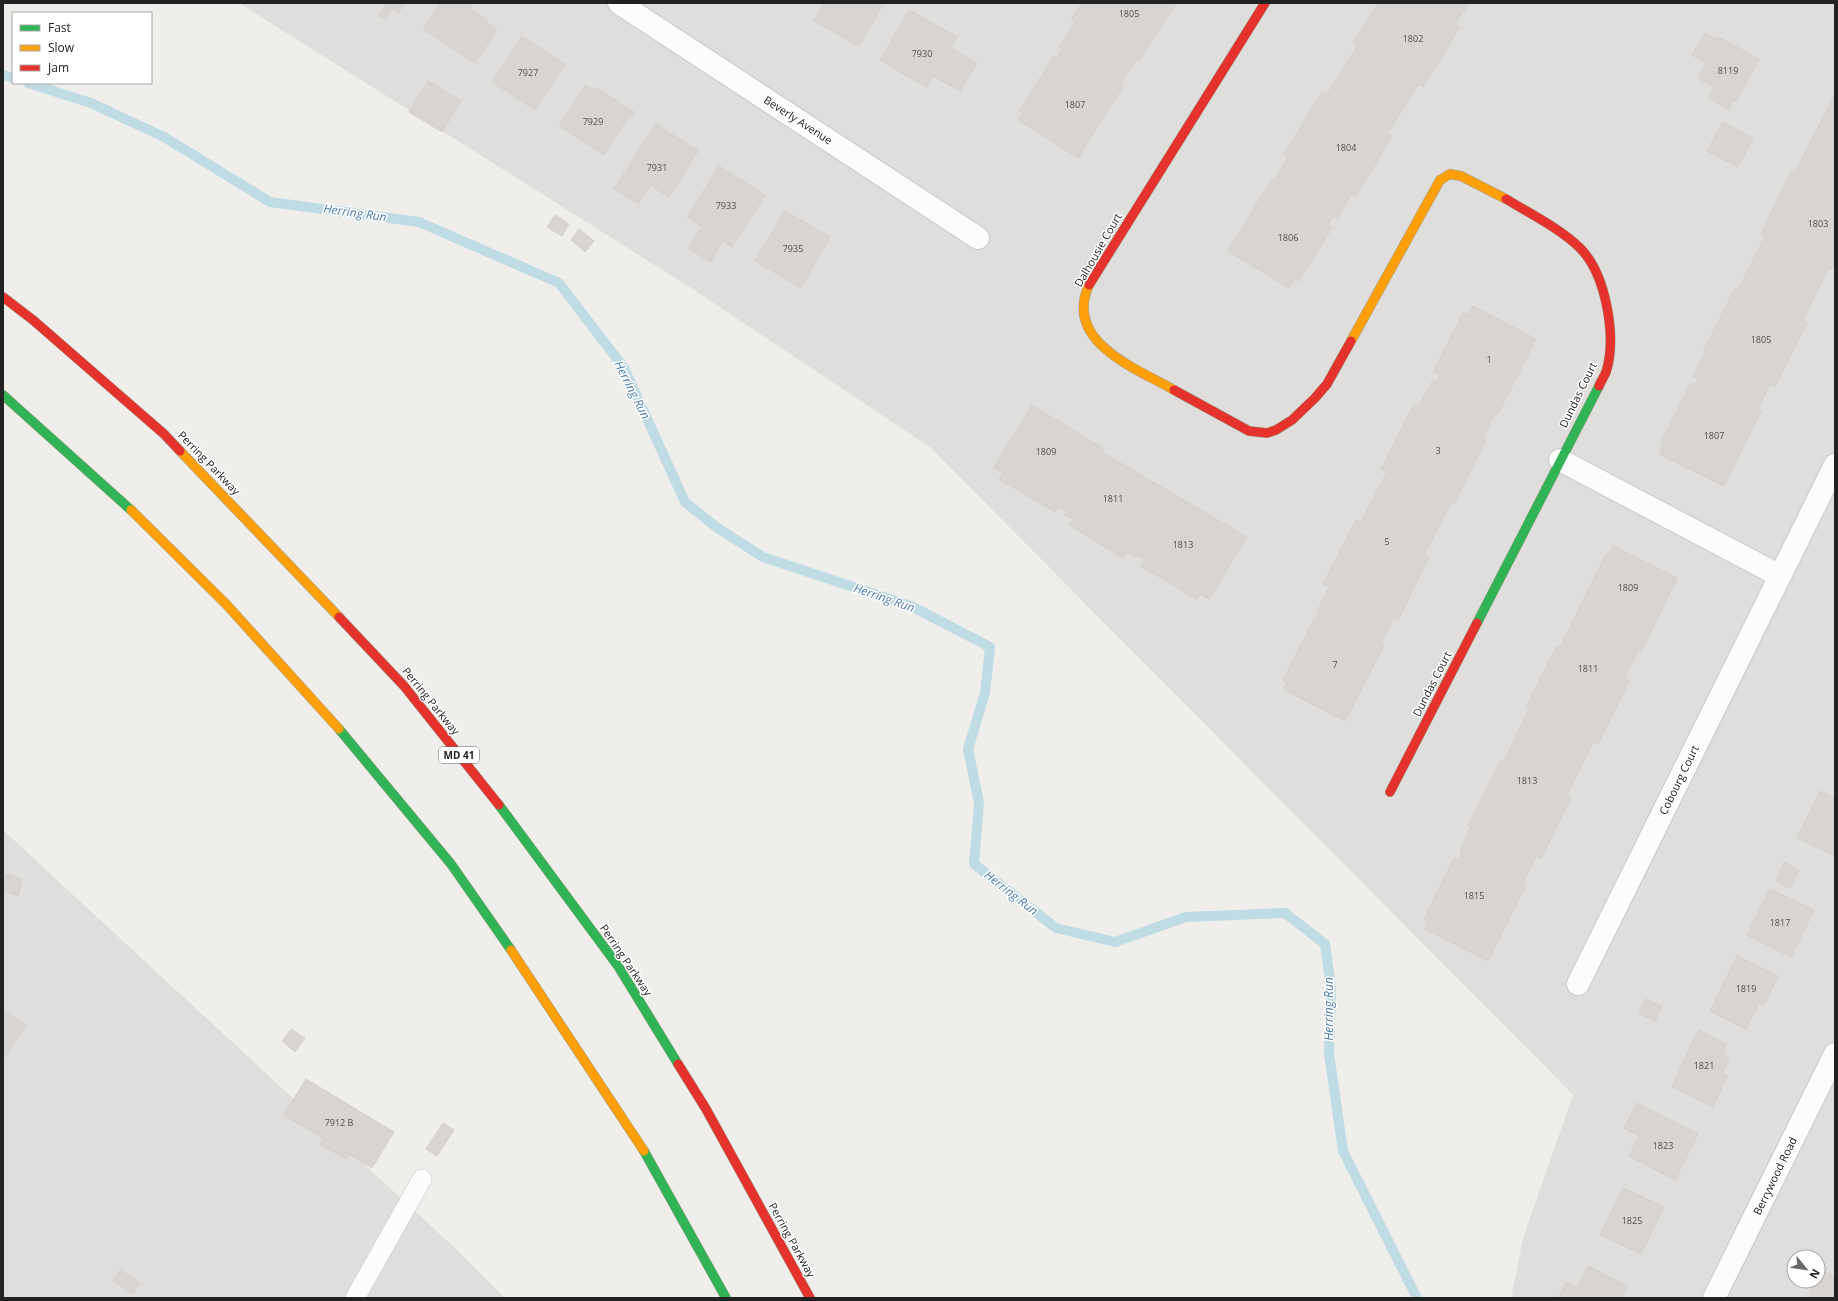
<svg xmlns="http://www.w3.org/2000/svg" width="1838" height="1301" font-family="'Open Sans',sans-serif">
	<style>
		.residential { fill: #dfdedc; fill-rule: evenodd }
		.lines { fill: none; stroke-linecap: round; stroke-linejoin: round }
		.stream { stroke: #bfdbe3; stroke-width: 10 }
		.building { fill: #d7d4d2; stroke: #d3d0cc }
		.lane-casing { stroke: #c9c8c7; stroke-width: 20 }
		.street-casing { stroke: #c9c8c7; stroke-width: 24 }
		.fast-casing { stroke: #999a82; stroke-width: 10 }
		.slow-casing { stroke: #999a82; stroke-width: 10 }
		.jam-casing { stroke: #999a82; stroke-width: 10 }
		.lane { stroke: #fdfcfc; stroke-width: 19 }
		.street { stroke: #fdfcfc; stroke-width: 22 }
		.fast { stroke: #30b455; stroke-width: 9 }
		.slow { stroke: #ff9f0a; stroke-width: 9 }
		.jam { stroke: #e5322d; stroke-width: 9 }
		.labels { text-anchor: middle; stroke-width: 3; stroke-linejoin: round; paint-order: stroke }
		.number-label { font-size: 9px; fill: #4f4e4e }
		.shield { fill: #fff; stroke: #646464; stroke-width: 1 }
		.shield-label { font-size: 10px; font-weight: bold; fill: #222 }
		.street-label { font-size: 11px; fill: #222; stroke: #fff }
		.water-label { font-size: 12px; font-style: italic; fill: #4a7aab; stroke: #fff }
	</style>
	<rect width="100%" height="100%" fill="#f0eeeb"/>
	<path class="residential" d="M239,3h1596v1295h-324l12,-60 50,-143 -642,-647 -240,-160zM1794,1257h24v24h-24z
		M3,830l455,421 47,47h-502z"/>
	<g class="lines">
		<path class="stream" d="M3,75l10,3
			M28,83l63,20 73,34 106,65 149,20 140,61 65,85 61,134 31,25 47,30 148,49 79,41 -5,46 -17,56 11,54 -5,61 82,64 59,14 71,-25 99,-4 40,31 6,44 -2,65 14,98 74,147"/>
	</g>
	<path class="building" d="M386,3h18l-5,9 -7,-3 -7,11 -6,-4z
		M440,3h29l4,3 -2,3 16,11 -1,2 11,7 -22,34 -52,-34z
		M824,3h60l-25,43 -45,-25z
		M1082,3h94l-37,58 -3,-1 -16,24 3,2 -45,72 -60,-38 5,-7 -4,-2 35,-55 3,2 5,-10 -3,-1 16,-25 -4,-3z
		M1378,3h91l-14,21 5,3 -37,60 -4,-3 -32,50 5,2 -36,60 -4,-2 -15,24 -4,-2 -5,9 4,3 -33,53 -4,-2 -6,9 -61,-37 44,-72 2,1 14,-23 -4,-3 38,-62 5,3 30,-49 -4,-3z
		M909,10l48,27 -6,11 26,15 -17,28 -27,-15 -7,11 -46,-27z
		M1705,33l12,7 1,-3 41,22 -23,43 -3,-2 -4,10 -21,-12 6,-11 -16,-9 8,-15 -14,-8z
		M522,36l43,28 -30,46 -43,-28z
		M428,81l33,20 -19,31 -33,-20z
		M586,85l10,6 1,-3 37,24 -5,7 -2,-1 -23,37 -45,-29z
		M1835,94v170l-3,5 -4,-1 -25,52 4,3 -32,63 -5,-2 -12,25 3,2 -37,75 -65,-32 5,-9 -3,-2 30,-60 4,3 2,-7 -4,-2 12,-24 -2,-1 32,-64 3,2 27,-54 -4,-2 30,-63 4,2z
		M1723,122l30,16 -15,29 -31,-16z
		M656,124l42,27 -29,46 -19,-12 -12,19 -24,-15z
		M719,166l46,29 -33,52 -9,-6 -13,21 -21,-14 13,-21 -15,-10z
		M785,211l45,26 -29,51 -46,-27z
		M555,215l14,9 -7,12 -15,-9z
		M579,229l15,12 -9,11 -14,-12z
		M1473,306l63,33 -38,75 -3,-1 -13,26 4,1 -32,64 -3,-1 -27,52 5,2 -31,63 -4,-3 -13,26 3,2 -39,76 -62,-32 4,-7 -4,-2 31,-61 1,1 4,-7 -2,-1 12,-25 -6,-3 33,-64 5,2 26,-50 -6,-3 33,-65 5,2 14,-26 3,2 4,-7 -7,-3 30,-59 5,2z
		M1032,405l72,44 -2,3 145,85 -38,62 -9,-5 -4,5 -55,-33 4,-7 -8,-4 -1,2 -9,-5 -4,6 -54,-33 4,-6 -8,-4 2,-4 -9,-5 -3,6 -56,-33 4,-6 -9,-6z
		M1613,546l64,32 -36,74 -3,-1 -14,28 5,2 -31,63 -5,-2 -26,53 4,2 -30,62 -5,-3 -13,27 3,2 -38,76 -63,-32 3,-7 -4,-3 30,-61 4,2 4,-8 -2,-1 11,-25 -3,-1 32,-64 3,2 26,-54 -3,-2 31,-62 3,2 46,-93 3,1z
		M1820,791l15,7v58l-38,-18z
		M1784,862l15,8 -9,18 -14,-7z
		M6,874l16,5 -4,17 -15,-5z
		M1770,889l44,21 -23,47 -44,-22z
		M1737,956l41,20 -14,29 -5,-2 -13,26 -36,-18z
		M1645,999l17,7 -7,15 -16,-7z
		M3,1010l23,16 -23,33z
		M291,1029l14,9 -10,14 -13,-11z
		M1698,1030l29,14 -5,11 7,3 -7,16 5,2 -14,31 -41,-20z
		M306,1079l88,53 -22,36 -23,-14 -3,5 -26,-15 3,-6 -39,-23z
		M1637,1103l61,31 -23,46 -46,-24 10,-20 -15,-8z
		M443,1123l11,7 -17,26 -11,-7z
		M1623,1188l41,19 -23,47 -41,-19z
		M1588,1266l39,20 -6,12h-63l8,-15 11,5z
		M120,1270l20,13 -7,11 -20,-14z
		M1821,1270l14,7v21h-27l8,-17h2z"/>
	<g class="lines">
		<g class="lane-casing">
			<path id="lane" d="M355,1298l67,-119"/>
		</g>
		<g class="street-casing">
			<path id="street" d="M619,3l359,235
				M1560,460l220,116
				M1578,984l257,-519
				M1714,1298l121,-244"/>
		</g>
		<g class="fast-casing">
			<path id="fast" d="M3,395l128,115
				M1477,623l122,-237
				M339,729l112,135 60,86
				M499,805l119,161 60,98
				M644,1151l82,147"/>
		</g>
		<g class="slow-casing">
			<path id="slow" d="M1089,285c-26,57 47,83 85,105
				M1351,341l89,-161 10,-6 11,2 45,23
				M180,451l159,166
				M131,510l95,94 113,125
				M511,950l133,201"/>
		</g>
		<g class="jam-casing">
			<path id="jam" d="M1506,199c23,14 55,30 74,49 26,26 37,89 26,124 -2,5 -5,9 -7,14
				M1089,285l176,-282
				M3,297l30,23 131,114 16,17
				M1174,390l75,41 18,2 9,-3 16,-10 23,-22 12,-14 24,-43
				M339,617l65,69 95,119
				M1390,792l87,-169
				M678,1064l28,45 104,189"/>
		</g>
		<use href="#lane" class="lane"/>
		<use href="#street" class="street"/>
		<use href="#fast" class="fast"/>
		<use href="#slow" class="slow"/>
		<use href="#jam" class="jam"/>
	</g>
	<g class="labels">
		<g class="number-label">
			<text x="1129" y="17">1805</text>
			<text x="1413" y="42">1802</text>
			<text x="922" y="57">7930</text>
			<text x="1728" y="74">8119</text>
			<text x="528" y="76">7927</text>
			<text x="1075" y="108">1807</text>
			<text x="593" y="125">7929</text>
			<text x="1346" y="151">1804</text>
			<text x="657" y="171">7931</text>
			<text x="726" y="209">7933</text>
			<text x="1818" y="227">1803</text>
			<text x="1288" y="241">1806</text>
			<text x="793" y="252">7935</text>
			<text x="1761" y="343">1805</text>
			<text x="1489" y="363">1</text>
			<text x="1714" y="439">1807</text>
			<text x="1438" y="454">3</text>
			<text x="1046" y="455">1809</text>
			<text x="1113" y="502">1811</text>
			<text x="1387" y="545">5</text>
			<text x="1183" y="548">1813</text>
			<text x="1628" y="591">1809</text>
			<text x="1335" y="668">7</text>
			<text x="1588" y="672">1811</text>
			<text x="1527" y="784">1813</text>
			<text x="1474" y="899">1815</text>
			<text x="1780" y="926">1817</text>
			<text x="1746" y="992">1819</text>
			<text x="1704" y="1069">1821</text>
			<text x="339" y="1126">7912 B</text>
			<text x="1663" y="1149">1823</text>
			<text x="1632" y="1224">1825</text>
		</g>
		<rect class="shield" x="439" y="747" width="40" height="16" rx="3"/>
		<g class="shield-label">
			<text x="459" y="759">MD 41</text>
		</g>
		<g class="street-label">
			<text transform="translate(798 120) rotate(33)" y="4">Beverly Avenue</text>
			<text transform="translate(1098 250) rotate(-60)" y="4">Dalhousie Court</text>
			<text transform="translate(1578 395) rotate(-64)" y="4">Dundas Court</text>
			<text transform="translate(209 463) rotate(46)" y="4">Perring Parkway</text>
			<text transform="translate(1432 684) rotate(-63)" y="4">Dundas Court</text>
			<text transform="translate(431 701) rotate(51)" y="4">Perring Parkway</text>
			<text transform="translate(1679 780) rotate(-64)" y="4">Cobourg Court</text>
			<text transform="translate(626 960) rotate(56)" y="4">Perring Parkway</text>
			<text transform="translate(1775 1176) rotate(-64)" y="4">Berrywood Road</text>
			<text transform="translate(792 1240) rotate(61)" y="4">Perring Parkway</text>
		</g>
		<g class="water-label">
			<text transform="translate(355 213) rotate(8)" y="4">Herring Run</text>
			<text transform="translate(632 390) rotate(63)" y="4">Herring Run</text>
			<text transform="translate(884 598) rotate(19)" y="4">Herring Run</text>
			<text transform="translate(1011 893) rotate(38)" y="4">Herring Run</text>
			<text transform="translate(1329 1009) rotate(-90)" y="4">Herring Run</text>
		</g>
	</g>
	<rect width="1838" height="1301" fill="none" stroke="#222222" stroke-width="8"/>
	<rect x="12" y="12" width="140" height="72" fill="#ffffff" stroke="#a7a7a7"/>
	<rect x="20" y="25" width="20" height="6" fill="#30b455" stroke="#a7a7a7"/>
	<text x="48" y="32" font-size="12" fill="#222222">Fast</text>
	<rect x="20" y="45" width="20" height="6" fill="#ff9f0a" stroke="#a7a7a7"/>
	<text x="48" y="52" font-size="12" fill="#222222">Slow</text>
	<rect x="20" y="65" width="20" height="6" fill="#e5322d" stroke="#a7a7a7"/>
	<text x="48" y="72" font-size="12" fill="#222222">Jam</text>
	<g transform="translate(1806 1269) rotate(119)"><circle r="19" fill="#ffffff" stroke="#a7a7a7"/>
	<path d="M0-3L7 15L0 10L-7 15Z" fill="#6a6968"/>
	<text y="-6" font-size="11" font-weight="bold" text-anchor="middle" fill="#222222">N</text>
	</g>
</svg>
